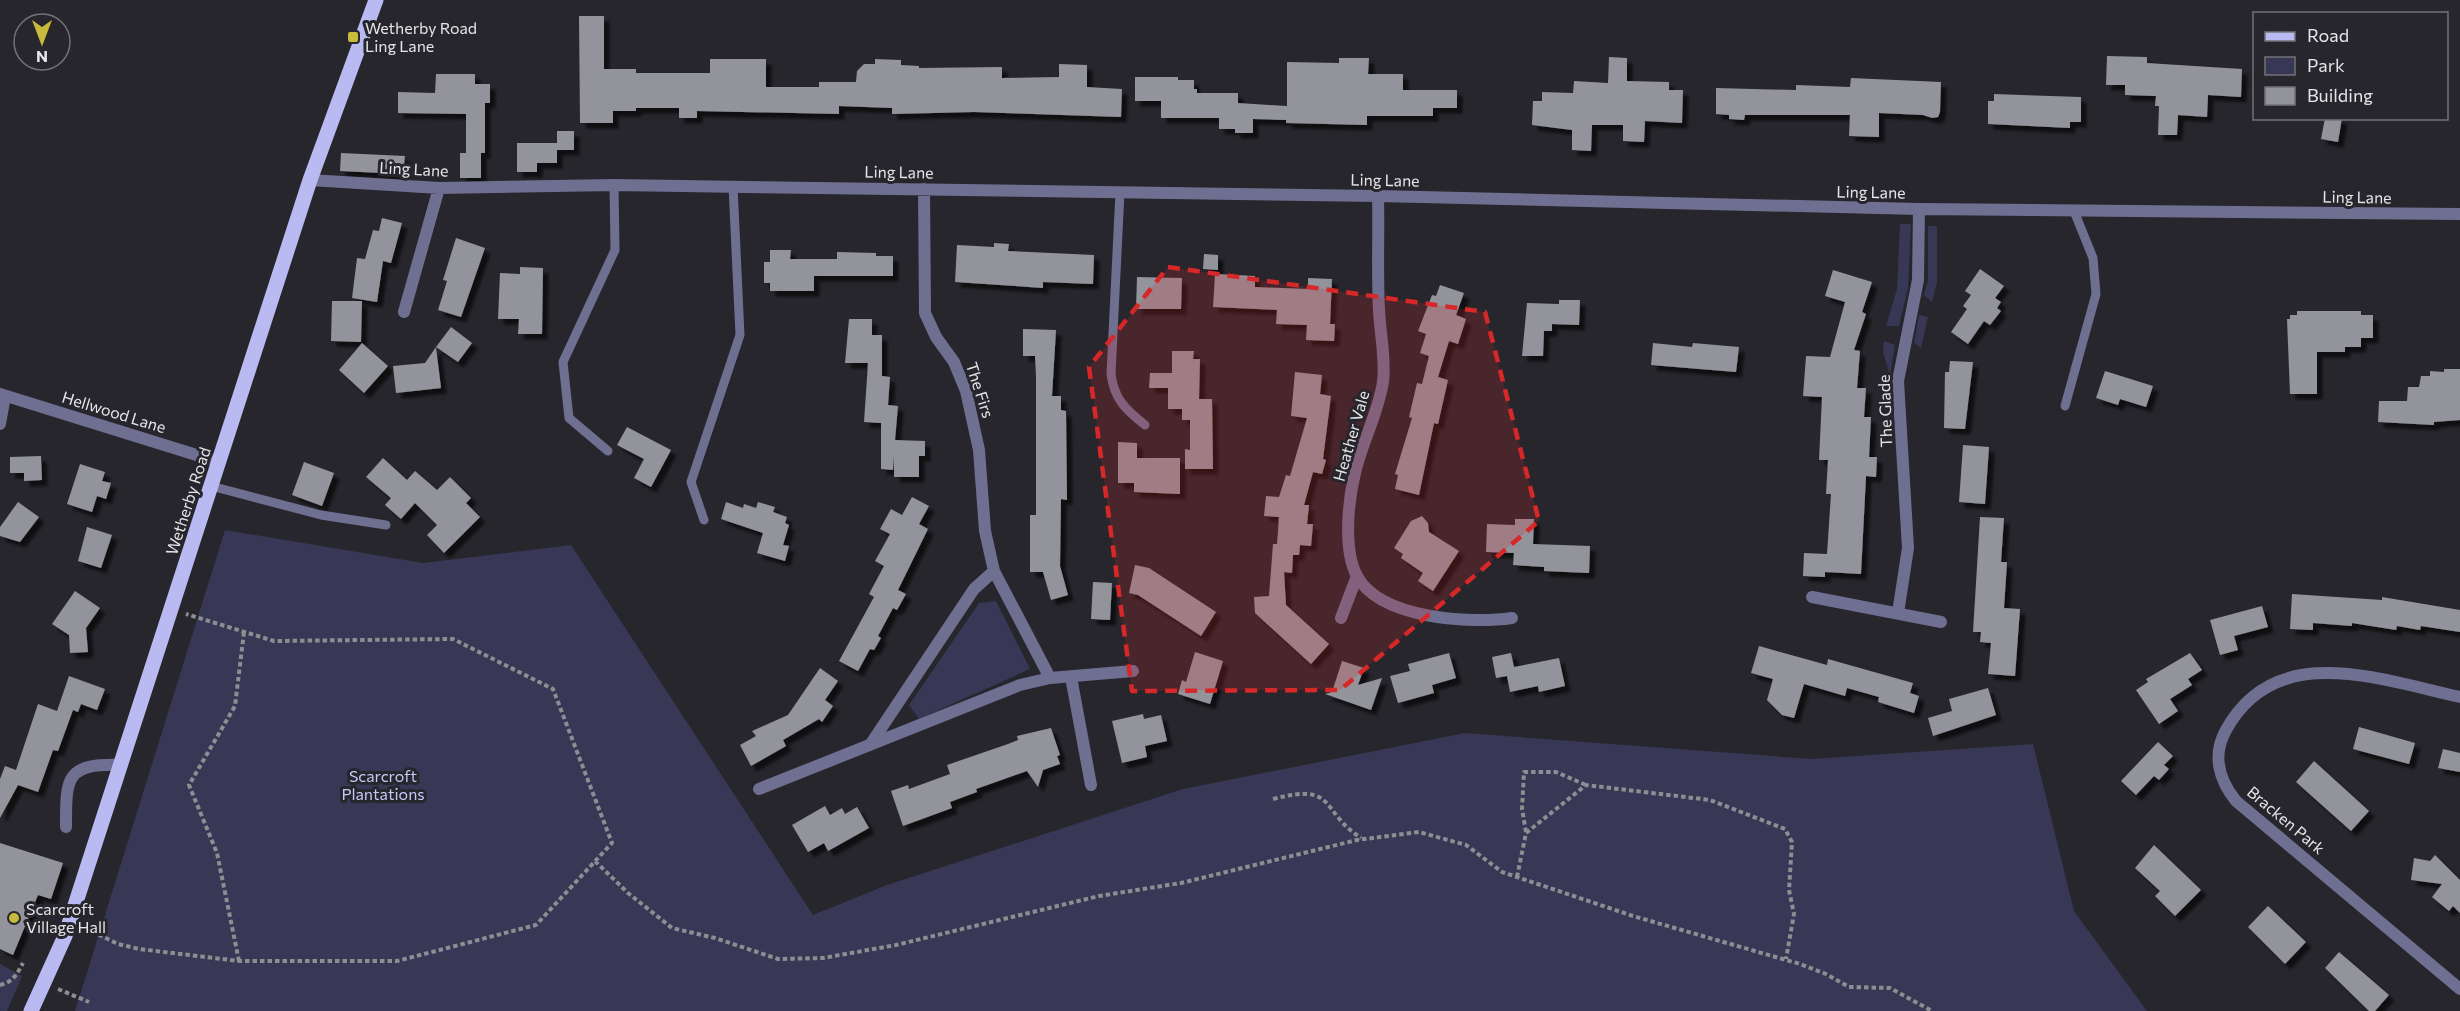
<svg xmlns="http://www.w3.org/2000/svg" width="2460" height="1011" font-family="Commissioner,sans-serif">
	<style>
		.green { fill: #383755 }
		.building { fill: #93939b; filter: url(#shadow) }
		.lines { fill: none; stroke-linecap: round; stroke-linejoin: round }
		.path { stroke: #8d8d92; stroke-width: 4; stroke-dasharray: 4.5 3; stroke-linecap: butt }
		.lane { stroke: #6f6f92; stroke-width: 9 }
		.street { stroke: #6f6f92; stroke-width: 12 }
		.primary { stroke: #babaf3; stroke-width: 15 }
		.marked { fill: #d62828; fill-opacity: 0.2; stroke: #d62828; stroke-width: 4.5; stroke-dasharray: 12 8; stroke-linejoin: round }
		.poi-dot { fill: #c7bb3c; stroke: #26262c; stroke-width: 2 }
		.labels { text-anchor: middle; stroke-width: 6; stroke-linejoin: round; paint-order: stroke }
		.poi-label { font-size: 16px; fill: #e5e5e9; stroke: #26262c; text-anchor: start }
		.street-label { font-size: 16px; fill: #e5e5e9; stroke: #26262c }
		.park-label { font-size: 16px; fill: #c7c7fa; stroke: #26262c }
	</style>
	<defs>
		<filter id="shadow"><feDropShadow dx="5.5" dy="5.5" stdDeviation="1.5" flood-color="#0009"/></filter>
	</defs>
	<rect width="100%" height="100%" fill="#26262c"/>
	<path class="green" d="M1900,224h11l-3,64 -9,38h-13l11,-37z
		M1928,226h9v56l-5,20 -8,-7 4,-15z
		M1919,315l9,2 -7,31 -7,-5z
		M1884,341l11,4 -5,30 -7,-23z
		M225,530l198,33 148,-18 242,370 74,-30 296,-96 282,-56 347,26 221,-15 41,167 73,100h-2072z
		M996,601l34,68 -111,50 -10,-14 70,-102z
		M0,964l22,12 -15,35h-7z"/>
	<path class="building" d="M579,16h25v53h32v4h74v-14h56v28h53v-5h37l1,-11 7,-7h11v-5l26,1v5l18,1v2l83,-1v11l57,-1v-13l28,1v22l35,2 -1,28 -147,-5 -82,2v-6l-53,-2v8l-142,-3v7h-18v-10h-43v3h-23v12h-33z
		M2107,56l40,1v6l95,6 -1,28 -33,-2 -1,22 -29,-2 -1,20h-19l1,-29h-4l1,-10 -31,-1v-10h-19z
		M1609,57l18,1v23l42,1v8h14l-1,33 -37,-2 -1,21 -21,-1v-16h-31l-1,26 -19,-1v-20l-40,-5 1,-24h9v-9l31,1 1,-12 34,2z
		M1339,58h30l-1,16h35v16h54v18h-24v8h-66v9l-81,-2v-3l-33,-1v14h-18v-4h-16v-11h-58v-17h-26v-24h43v3h16v9h3v4h41v10l49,3v-44l52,1z
		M436,74h39v10h15v19h-5v50h-4v25h-21v-25h6v-39l-68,-1v-21l37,1z
		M1851,78l90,4 -1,30 -2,5 -6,1 -9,-3 -44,-2v24l-30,-1 1,-21h-105l-1,5 -15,-1v-4l-13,-1v-26l80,2v-5l54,2z
		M1994,94l87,3v25h-11v6l-82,-4v-23h6z
		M2325,118h17l-4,24 -17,-3z
		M557,131h17v19h-17v13h-20v9h-20v-29h40z
		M341,153l64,3 -2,18 -63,-3z
		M382,218l20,5 -11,40 -8,-2 -6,41 -25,-4 5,-40 8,1 8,-29 6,1z
		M456,238l29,10 -24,69 -23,-7 9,-29 -4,-1z
		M994,243l15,1 -1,7 86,4 -1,29 -50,-2v6l-88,-6 2,-37 37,2z
		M770,250h21l-1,9h47v-7l39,1v3h17v20h-79v15h-44v-8h-6v-21h6z
		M1204,254l14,1v15l-15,-1z
		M520,267l23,1 -1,66h-24l1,-15h-21l2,-46 20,1z
		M1980,269l24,17 -9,12 6,4 -4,6 4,3 -11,14 -6,-4 -16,23 -17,-12 16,-23 -4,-3 8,-11 -6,-4z
		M1833,270l39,12 -10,30 4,2 -12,36 6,1 -3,37h9l-2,29h7l-2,40h8l-1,20 -10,-1 -5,98 -36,-2v5l-22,-1 1,-23 23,1 4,-60h-5l2,-34h-9l3,-63 -19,-1 3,-40 24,1 15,-55 -20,-6z
		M1215,274l40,2v11l53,2v-11l24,1 -2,45h5l-1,17 -28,-1 1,-15 -31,-1 1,-14 -64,-3z
		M1137,277l45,1 -1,31h-45z
		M1440,285l24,8 -8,22 10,4 -8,25 -9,-3 -11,36 10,3 -10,44 -4,-1 -15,72 -24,-6 3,-14 -3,-1 17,-56 -3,-1 8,-34 5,1 7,-28 -9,-3 6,-19 -8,-3 14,-36 4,1z
		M1559,300h21l-1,25 -27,-1v7h-8l-1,25h-21l5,-53 32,1z
		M332,301h30l-1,41 -30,-1z
		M2297,311h64v4h12v23h-12v9h-16v5h-28v42h-27l-3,-75h3v-4h7z
		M849,319h23v16h10v41l8,1 -2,28 10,1 -3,34 30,1v15h-6v21h-25v-21l-1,14 -12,-1v-46l-17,-1 4,-59h-23z
		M451,327l21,16 -14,19 -22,-15z
		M1023,329l33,1 -4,66h9v14l5,1 1,89 -6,-1 -1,67 8,29 -17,5 -8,-28h-13v-57h6v-138l-1,-21h-12z
		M362,343l26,23 -24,27 -25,-23z
		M1653,343l39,4 1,-4 46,4 -3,25 -85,-7z
		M436,347l5,41 -45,5 -3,-27 32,-3z
		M1172,351h22l-1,8h7l-1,40h13l1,70h-28v-20l5,1v-30h-8v-11h-14v-21h-19l1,-15h22z
		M1950,361l23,1 -8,67 -21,-1 1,-56h4z
		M2444,369h16v51l-26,2v3l-56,-3 1,-21h28l1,-14h11l2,-11h9v-5l14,1z
		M2105,371l48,15 -7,21 -26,-8 -2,6 -22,-7z
		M1295,372l27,3 -2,19 11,2 -8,63 3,1 -4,14 -9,-2 -9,33h5l-2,19h6l-2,22 -11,-1 -1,10h-6l-1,18 -8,-1 2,33 43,39 -18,20 -56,-51 -1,-16 15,-1 4,-52h4l2,-27 -15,-1 2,-20 13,1 7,-22 4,1 17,-58 -16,-2z
		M627,427l44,23 -20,37 -17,-9 10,-19 -27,-14z
		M1118,442l19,1v15h43v36l-46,-2v-9h-16z
		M1963,445l26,2 -4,57 -26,-2z
		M41,456l1,24 -18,1v-8h-14v-16z
		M383,458l24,22 8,-9 22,19 13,-13 21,21 -5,5 14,14 -36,36 -17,-18 10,-10 -22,-22 -14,16 -16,-14 6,-7 -25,-21z
		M304,462l30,11 -12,33 -30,-11z
		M80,464l25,8 -3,9 9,2 -5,16 -9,-3 -5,16 -25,-8z
		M912,497l17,9 -10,18 9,5 -30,61 8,4 -9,16 -4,-2 -15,28 3,2 -7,12 -4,-1 -12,22 -19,-10 35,-64 -5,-3 15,-28 -9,-5 15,-27 -10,-5 11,-20 11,6z
		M18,502l21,15 -19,25 -20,-6v-9z
		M726,502l17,6 1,-4 12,4 2,-6 17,5 -2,5 14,5 -2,6 4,2 -6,20 6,1 -4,15 -28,-8 6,-20 -42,-14z
		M1422,516l6,7 1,9 30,19 -26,40 -15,-10 5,-8 -22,-15 2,-4 -9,-6 17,-27z
		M1980,517l24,1 -3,44h6l-3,46 16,1 -5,67 -27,-2 3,-31 -11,-1 1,-10h-8z
		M1515,519h19l-1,25 57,2 -1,27 -45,-2v-4l-31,-2 1,-12 -28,-1 1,-28 28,1z
		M87,527l25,8 -11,33 -23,-7z
		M1135,565l14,3 67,44 -15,24 -63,-41 -9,-2z
		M1093,582l19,1 -2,37 -19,-1z
		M75,591l25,17 -14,20 2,24 -18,1 -1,-18 -17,-11z
		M2292,594l90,6v-3l78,13v22l-39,-6 -1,4 -23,-4 -1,4 -44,-7v3l-39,-3v7l-23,-1z
		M2262,606l6,21 -34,9 4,14 -18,5 -10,-35z
		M1759,646l68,19 1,-6 85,24 -3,10 9,3 -5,17 -36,-11 1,-5 -32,-9 -2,8 -41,-12 -10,34 -12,-3 -15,-15 6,-21 -22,-6z
		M1195,652l28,9 -13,43 -32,-10 4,-14 4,2z
		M1449,653l7,25 -24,7 2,8 -36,10 -8,-27 20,-5 -2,-7z
		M1511,653l3,14 45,-9 6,28 -26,6 -1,-6 -28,6 -3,-16 -11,2 -4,-21z
		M2190,653l12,17 -14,9 4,6 -22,14 8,12 -19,13 -23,-34 12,-8 -2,-3z
		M1342,661l22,7 -6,17 24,-7 -11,32 -46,-16 7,-2z
		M820,668l18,13 -13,19 8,6 -11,16 -3,-3 -36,21 3,6 -35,20 -11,-21 16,-9 -4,-5 36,-16z
		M69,676l36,13 -8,21 -16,-6 -3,8 -5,-2 -15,41 -5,-1 -15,42 -20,-7 -18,33v-39l5,-13 11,4 22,-66 19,7z
		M1988,688l8,27 -63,21 -5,-18 24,-7 -3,-12z
		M1143,714l1,5 17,-4 6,26 -22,5 2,11 -25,6 -10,-42z
		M2359,727l56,16 -6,21 -56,-15z
		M1051,728l9,27 -3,1 3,8 -17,6 -5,17 -11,-16 -51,18 1,3 -27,10 2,6 -49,18 -12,-35 17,-6 1,4 41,-15 -3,-9 61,-21 10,-4 -1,-4z
		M2158,742l15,14 -9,9 5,4 -10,11 -5,-4 -18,19 -15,-14z
		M2443,749l17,4v19l-22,-4z
		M2314,761l55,50 -18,20 -55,-49z
		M825,806l5,9 12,-7 3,6 12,-7 12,21 -41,23 -4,-8 -16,9 -16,-27z
		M0,843l63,20 -12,36 -13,-4 -25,60 -13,-6z
		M2154,845l47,45 -26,26 -20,-20 5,-5 -25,-23z
		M2435,855l25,25v33l-7,-7 -4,5 -17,-14 10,-13 -31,-4 3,-22 16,3z
		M2268,906l38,36 -21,22 -37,-37z
		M2339,952l50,43 -14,16h-6l-44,-43z"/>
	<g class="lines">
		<path class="path" d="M1273,799c65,-17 46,12 88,39
			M1526,832l-4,-23 2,-37h32l30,13
			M595,861l33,32 44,35 43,10 63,21 45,-1 73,-13 203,-49 82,-13 176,-43 62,-8 47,13 36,27 131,44 167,48 26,10 23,13 41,1 42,23
			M1517,877l9,-44 60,-48 124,15 75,29 7,13 -3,48 5,24 -8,45
			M85,928l33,16 21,5 100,12h158l139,-36 76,-82 -59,-154 -100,-50 -179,2 -88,-27
			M239,961l-22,-108 -28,-68 46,-79 9,-74
			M0,985c13,-3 17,-11 23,-22
			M58,989l31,13"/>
		<path class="lane" d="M1120,192l-9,182c3,25 15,36 34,51
			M2065,406l31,-112 -3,-36 -19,-47
			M608,451l-39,-33 -6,-56 52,-112 -1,-65
			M211,486l110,29 65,10
			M704,520l-13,-38 49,-147 -7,-149"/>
		<path class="street" d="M310,180l129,8 175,-3 764,11 541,13 541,5
			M1378,196c1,38 -1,76 1,114 1,23 7,50 4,72 -5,32 -21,60 -28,91 -7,28 -12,77 2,103 23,43 114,48 155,42
			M404,312l35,-124
			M0,394l219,68
			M0,424l5,-28
			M994,571l56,107
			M1812,597l129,25
			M1898,613l10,-65 -10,-167 20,-101 1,-71
			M1341,618l16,-42
			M1071,677l20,108
			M2460,697c-79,-17 -184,-58 -234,33 -14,25 -7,50 10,71l224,188
			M870,745l104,-156 20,-18 -9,-40 -6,-81 -13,-59 -12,-29 -18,-25 -11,-24 -1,-124
			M759,789l261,-104 30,-7 83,-7
			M66,827c0,-49 -1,-64 55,-62"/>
		<path class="primary" d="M31,1011l34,-75 245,-756 66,-180"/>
	</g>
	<path class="marked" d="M1168,267l317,45 54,209 -199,169 -208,1 -43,-324z"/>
	<g class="poi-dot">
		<rect x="347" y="31" width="12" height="12" rx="3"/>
		<circle cx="14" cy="918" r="6"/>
	</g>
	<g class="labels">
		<g class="poi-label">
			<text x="365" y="34">Wetherby Road<tspan x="365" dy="18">Ling Lane</tspan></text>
			<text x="26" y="915">Scarcroft<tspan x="26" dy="18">Village Hall</tspan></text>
		</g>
		<g class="street-label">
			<text transform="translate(414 169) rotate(3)" y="6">Ling Lane</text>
			<text transform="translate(899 172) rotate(1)" y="6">Ling Lane</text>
			<text transform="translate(1385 180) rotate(1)" y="6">Ling Lane</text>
			<text transform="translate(1871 192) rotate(1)" y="6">Ling Lane</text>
			<text transform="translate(2357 197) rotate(1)" y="6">Ling Lane</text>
			<text transform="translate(980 390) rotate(72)" y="6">The Firs</text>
			<text transform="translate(1885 411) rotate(-92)" y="6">The Glade</text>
			<text transform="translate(114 412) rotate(17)" y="6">Hellwood Lane</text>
			<text transform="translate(1351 436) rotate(-74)" y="6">Heather Vale</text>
			<text transform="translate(188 501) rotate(-72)" y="6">Wetherby Road</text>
			<text transform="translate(2286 820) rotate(40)" y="6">Bracken Park</text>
		</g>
		<g class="park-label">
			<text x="383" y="782">Scarcroft<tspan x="383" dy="18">Plantations</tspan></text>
		</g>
	</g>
	<rect x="2253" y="12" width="195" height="108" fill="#26262c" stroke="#727278" stroke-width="1.5"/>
	<rect x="2265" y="32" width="30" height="9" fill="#babaf3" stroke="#727278" stroke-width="1.5"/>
	<text x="2307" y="42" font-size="18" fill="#e5e5e9">Road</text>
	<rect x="2265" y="57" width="30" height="18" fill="#383755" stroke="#727278" stroke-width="1.5"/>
	<text x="2307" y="72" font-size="18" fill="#e5e5e9">Park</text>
	<rect x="2265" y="87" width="30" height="18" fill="#93939b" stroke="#727278" stroke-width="1.5"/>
	<text x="2307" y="102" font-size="18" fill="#e5e5e9">Building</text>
	<g transform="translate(42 42) rotate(180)"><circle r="28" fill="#26262c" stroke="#727278" stroke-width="1.5"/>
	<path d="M0-4.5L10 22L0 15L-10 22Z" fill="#c7bb3c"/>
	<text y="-9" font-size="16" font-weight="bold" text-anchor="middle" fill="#e5e5e9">N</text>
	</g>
</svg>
